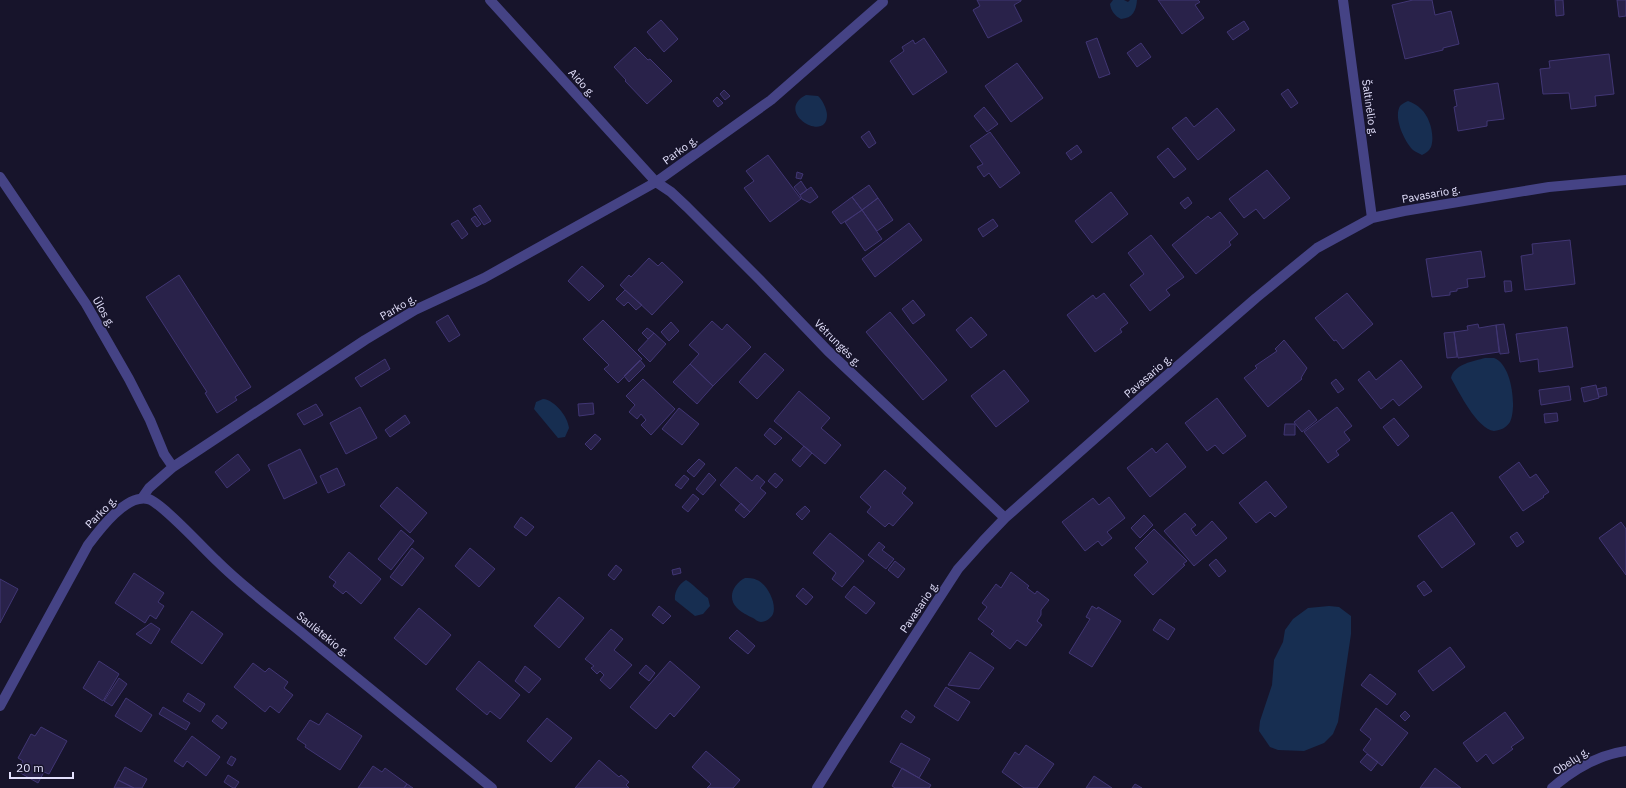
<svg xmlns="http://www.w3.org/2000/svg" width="1626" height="788" font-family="'IBM Plex Sans',sans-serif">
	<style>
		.water { fill: #172e51 }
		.building { fill: #29224a; stroke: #413674 }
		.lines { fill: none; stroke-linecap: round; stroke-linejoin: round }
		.minor { stroke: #454385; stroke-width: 10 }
		.labels { text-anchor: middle; stroke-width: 3.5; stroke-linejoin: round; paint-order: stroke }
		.street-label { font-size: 11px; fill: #e3e0fc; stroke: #17142b }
	</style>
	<rect width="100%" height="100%" fill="#17142b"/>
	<path class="water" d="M1113,0h11l4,2 2,-2h7c-1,11 -4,18 -16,19 -6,-3 -10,-8 -11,-15z
		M806,95l12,1c4,3 9,13 9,19 0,29 -54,-3 -21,-20z
		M1408,101c5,2 9,4 13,8 9,8 14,27 10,38 -2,4 -5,6 -9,8 -3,-2 -7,-3 -9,-5 -8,-8 -20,-32 -13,-44 2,-2 5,-4 8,-5z
		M1485,358c3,0 7,0 9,0 18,6 23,50 16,64 -4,6 -9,8 -16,9 -17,-2 -35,-39 -43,-53 3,-14 23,-17 34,-20z
		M543,399c12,1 25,18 26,29l-4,9 -7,1 -24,-29 2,-7z
		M745,578c4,0 8,0 12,2 10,4 20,23 16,34 -2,4 -7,8 -12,8 -3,0 -6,-3 -8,-4 -6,-3 -11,-5 -16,-10 -10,-10 -4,-24 8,-30z
		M686,580c6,3 16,14 22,18l2,8 -7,8 -8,2 -20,-16c-1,-8 4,-16 11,-20z
		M1329,606l10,1 12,9v18l-13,88 -5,12 -9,9 -20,8 -26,-1 -8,-3 -11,-16 1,-10 12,-36 2,-25 9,-18 2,-12 8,-11 15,-11z"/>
	<path class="building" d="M977,0h44v1l-7,4 8,16 -34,17 -15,-28 7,-4z
		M1158,0h40l2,2 -5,3 9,13 -22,16z
		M1413,0h19l3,15 16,-4 8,33 -16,4v2l-38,9 -13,-54z
		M1555,0h8l1,15 -8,1z
		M1617,0h9v16l-7,1z
		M661,20l17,19 -14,13 -17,-20z
		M1244,21l5,8 -16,11 -6,-8z
		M924,38l23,34 -34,23 -23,-34 14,-10 -2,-4 11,-7 2,4z
		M1097,38l13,36 -11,4 -13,-36z
		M1141,43l10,14 -14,10 -10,-14z
		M635,47l13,13 2,-1 22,22 -25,23 -22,-23 1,-1 -12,-13z
		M1609,54l5,40 -19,2 1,10 -25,3 -2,-16 -26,1 -3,-25 10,-1 -1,-7z
		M1017,63l26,35 -32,24 -26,-36z
		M1498,83l6,36 -17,2v5l-29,5 -4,-24 3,-1 -3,-16z
		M1288,89l10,14 -7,5 -10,-14z
		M724,90l6,6 -5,4 -5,-6z
		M717,97l6,6 -5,4 -5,-6z
		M984,107l14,17 -11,8 -13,-16z
		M1217,108l18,22 -37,30 -26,-32 14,-11 8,10z
		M869,131l7,12 -7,5 -8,-11z
		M990,132l30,41 -20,15 -11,-15 -5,4 -7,-10 6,-3 -13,-18z
		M1077,145l5,7 -11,8 -5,-7z
		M1168,148l18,21 -12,9 -17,-21z
		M768,155l33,44 -31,23 -26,-34 10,-7 -8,-10z
		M1267,170l23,28 -26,21 -8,-10 -12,9 -15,-19z
		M797,172l6,2 -2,5 -5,-1z
		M801,181l6,9 -7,5 -6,-8z
		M869,185l9,13 -16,12 -10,-13z
		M811,187l7,10 -8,6 -8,-4 -2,-4z
		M1111,192l17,22 -36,29 -17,-22z
		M852,197l10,13 -21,14 -9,-12z
		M1188,197l4,6 -7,6 -5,-6z
		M878,198l15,22 -16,11 -15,-21z
		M480,205l11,16 -7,4 -11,-16z
		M862,210l20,29 -17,12 -20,-29z
		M1220,212l18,22 -9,8 2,3 -35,29 -24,-29 36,-29 3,3z
		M475,216l6,8 -4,3 -6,-8z
		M993,219l5,7 -15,11 -5,-8z
		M458,220l10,14 -6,5 -11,-15z
		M909,223l13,17 -47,37 -13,-18z
		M1151,235l33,42 -18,13 4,5 -20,16 -20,-26 14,-11 -16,-21z
		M1570,240l5,44 -50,6 -4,-34 12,-2 -1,-10z
		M1481,251l4,26 -18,2 1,8 -11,2v2l-7,1v3l-18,2 -6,-38z
		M649,258l9,8 4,-4 21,20 -31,33 -32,-30 9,-10 2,2z
		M582,266l22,20 -15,15 -21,-20z
		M179,275l72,112 -16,10 2,3 -20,13 -12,-20 2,-1 -61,-95z
		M1504,281h7l1,10 -7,1z
		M625,290l17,15 -6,5 -8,-8 -4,4 -8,-7z
		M1104,293l24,30 -8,6 2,3 -27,20 -28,-37 26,-20 3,4z
		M1347,293l26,31 -30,25 -7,-9 -2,1 -19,-23z
		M913,300l12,15 -12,9 -11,-15z
		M890,312l57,68 -24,20 -57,-68z
		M448,315l12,20 -11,7 -13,-20z
		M971,317l16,18 -16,13 -15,-18z
		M603,320l39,39 -24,24 -14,-14 5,-4 -26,-26z
		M712,321l10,9 5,-6 24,23 -38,39 -23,-22 9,-10 -10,-9z
		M671,322l8,9 -10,10 -8,-9z
		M1478,324l1,4 17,-3 3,27 -41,6 -4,-26 14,-2 -1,-4z
		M1504,324l5,29 -9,1 -4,-29z
		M1567,327l6,40 -34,5 -1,-13 -18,3 -4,-28z
		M647,328l7,5 -6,6 -6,-6z
		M1454,332l3,25 -10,1 -3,-25z
		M654,333l12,11 -16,18 -12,-12z
		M1284,340l23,28 -6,10 1,1 -34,28 -24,-29 13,-10 -2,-2 22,-15 -2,-2z
		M765,353l19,17 -27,29 -18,-17z
		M385,359l5,10 -29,18 -6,-9z
		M640,360l5,6 -16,16 -5,-6z
		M1401,360l21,27 -23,19 -6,-7 -12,10 -23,-29 11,-9 7,9z
		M690,364l23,22 -16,18 -24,-22z
		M1004,370l25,31 -33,26 -25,-31z
		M643,379l32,30 -24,26 -10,-10 5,-5 -5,-6 -4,5 -8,-7 6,-7 -9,-9z
		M1336,379l8,10 -6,4 -7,-10z
		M1596,385l3,13 -15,4 -3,-14z
		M1569,386l2,14 -30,5 -2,-15z
		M1606,387l1,8 -8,2 -2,-8z
		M799,391l31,27 -9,10 20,17 -16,19 -51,-43z
		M1217,398l29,38 -23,18 -8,-9 -8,6 -22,-28z
		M593,403l1,11 -15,2 -1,-12z
		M316,404l7,11 -19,10 -7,-11z
		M360,407l17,31 -31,16 -16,-31z
		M1337,407l15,19 -8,6 6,8 -14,11 3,4 -11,8 -24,-31z
		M679,408l20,16 -17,21 -20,-16z
		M1309,410l8,10 -15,12 -8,-10z
		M1557,413l1,8 -13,2 -1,-9z
		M405,415l5,8 -20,14 -5,-7z
		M1394,418l15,18 -11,10 -15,-19z
		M1285,424h10v11h-11z
		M770,428l12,10 -7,7 -11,-10z
		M595,434l6,5 -10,11 -6,-6z
		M1167,443l19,24 -36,30 -23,-29 25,-20 4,5z
		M804,446l8,7 -12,14 -8,-7z
		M300,449l17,34 -33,16 -16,-34z
		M238,454l12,16 -23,18 -12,-16z
		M699,459l6,5 -11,13 -7,-6z
		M1519,462l11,16 6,-4 13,18 -6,4 1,1 -21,14 -24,-34z
		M736,467l16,14 5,-6 8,7 -5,6 6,5 -16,19 -30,-27z
		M337,468l8,17 -17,8 -8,-17z
		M885,470l21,18 -4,5 11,10 -20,23 -4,-3 -4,4 -18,-15 4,-5 -11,-10z
		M709,473l7,7 -13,15 -7,-6z
		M775,473l8,7 -7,8 -8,-7z
		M684,475l5,4 -8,10 -6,-4z
		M1266,481l21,26 -12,10 -5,-5 -14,11 -17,-20z
		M397,487l30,26 -17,20 -30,-27z
		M693,494l6,5 -11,13 -6,-5z
		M1109,497l16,21 -18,14 5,6 -10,8 -4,-5 -13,10 -23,-29 31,-24 6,7z
		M741,503l9,9 -6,6 -9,-8z
		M805,506l5,5 -8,9 -6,-6z
		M1452,512l23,32 -33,24 -24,-32z
		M1185,513l11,12 -5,4 5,7 16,-15 15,17 -33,28 -30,-35z
		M1144,515l9,10 -13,13 -9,-10z
		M521,517l13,10 -8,9 -12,-9z
		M1621,522l5,7v46l-27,-37z
		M1154,529l33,32 -4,3 2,1 -32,30 -19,-20 14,-13 -13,-14z
		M401,530l13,11 -23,29 -13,-11z
		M1517,532l7,10 -7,5 -7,-10z
		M830,533l34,28 -22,26 -10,-8 4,-6 -23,-20z
		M879,542l6,5 -3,3 12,9 -8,10 -18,-14z
		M412,548l12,10 -22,28 -12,-9z
		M470,548l25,21 -16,18 -24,-21z
		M349,552l32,27 -20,25 -15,-13 -3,3 -10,-8 3,-4 -7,-5z
		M1216,559l10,12 -7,6 -10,-12z
		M895,561l10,8 -7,9 -10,-8z
		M616,565l6,5 -8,10 -6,-5z
		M680,568l1,5 -8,2 -1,-5z
		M1011,572l18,14 -2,2 8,6 2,-3 12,9 -8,10v5l-4,6 5,4 -16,21 -9,-6 -7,9 -19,-15 3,-3 -16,-12 9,-12 -5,-4 14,-19 5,4z
		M134,573l30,20 -6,9 6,4 -8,13 -6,-4 -5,8 -30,-20z
		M0,579l18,10 -18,34z
		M1424,581l8,10 -8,5 -7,-10z
		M854,586l21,17 -9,11 -21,-17z
		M803,588l10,9 -7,8 -10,-9z
		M559,597l25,21 -25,30 -25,-22z
		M659,606l12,10 -8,8 -11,-9z
		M1092,606l5,3 1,-2 23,14 -29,46 -23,-14 21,-34 -4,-2z
		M419,608l32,27 -25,30 -32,-27z
		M192,611l31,23 -21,30 -31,-22z
		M1160,619l15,10 -7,11 -15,-10z
		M151,623l9,6 -9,15 -15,-10z
		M611,629l12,10 -9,11 18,15 -22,24 -10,-9 4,-5 -4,-4 -3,3 -6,-6 3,-2 -9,-7z
		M737,630l18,16 -7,8 -19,-16z
		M1450,647l15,20 -32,24 -15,-20z
		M970,652l24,16 -15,21 -31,-4z
		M99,661l20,13 -16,27 -20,-13z
		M479,661l41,34 -20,24 -10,-8 -3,4 -31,-26z
		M670,661l30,26 -26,30 -4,-4 -14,16 -26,-22z
		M253,663l12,9 4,-4 19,14 -4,6 9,7 -14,18 -9,-7 -5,6 -31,-25z
		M646,665l9,8 -6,8 -10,-8z
		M525,666l16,13 -12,14 -14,-12z
		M1370,674l26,20 -9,11 -26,-20z
		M119,678l8,6 -15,22 -8,-5z
		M946,687l24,15 -12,19 -24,-15z
		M188,693l17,11 -5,8 -17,-11z
		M126,698l26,17 -11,17 -26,-16z
		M163,707l27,16 -4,7 -27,-16z
		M1376,708l32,25 -26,33 -19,-16 8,-11 -11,-9z
		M906,710l9,7 -4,6 -10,-6z
		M1405,711l5,5 -5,5 -5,-5z
		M1505,712l19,26 -13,9 2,2 -20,15 -7,-10 -9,8 -14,-19z
		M327,713l35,23 -22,34 -35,-23 1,-2 -9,-6 13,-19 9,5z
		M217,715l10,8 -5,6 -10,-8z
		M547,718l25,20 -21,24 -24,-21z
		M41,727l26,14 -18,33 -5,-2 -6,11 -21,-12 6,-10 -5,-3 13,-24 4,2z
		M192,736l28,21 -14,19 -19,-15 -4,6 -9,-6z
		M901,743l29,16 -11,19 -29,-16z
		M1026,745l28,19 -17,24h-13l-22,-16 13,-20 4,3z
		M706,751l34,29 -7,8h-26l4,-4 -19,-17z
		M1367,754l11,8 -7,9 -11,-9z
		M231,756l5,3 -4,7 -5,-3z
		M599,760l20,17 2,-2 8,7 -3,3 3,3h-54z
		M373,766l9,6 3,-4 22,16 -3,4h-46z
		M125,767l22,12 -5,9h-8l-16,-8z
		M902,768l29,17 -2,3h-34l-3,-2z
		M1435,768l26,20h-41z
		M228,775l11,7 -4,6h-2l-9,-6z
		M1094,776l18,12h-26z
		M118,780l16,8h-20z
		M407,784l6,4h-9z
		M1135,784l7,4h-10z"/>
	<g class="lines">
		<path class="minor" d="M490,0l166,182 15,10 16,15 73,73 68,71 177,167
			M1343,0l29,218
			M0,177l86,127 43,75 21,41 14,34 9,13
			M142,498l7,-10 24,-21 192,-127 50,-30 69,-32 172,-96 115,-82 112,-98
			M0,706l88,-161c12,-16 38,-51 60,-46 13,3 56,50 69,62 27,27 60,51 90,76 62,50 123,101 185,151
			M817,788l27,-43 114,-176 25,-28 22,-23 138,-122 113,-98 61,-50 55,-30 32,-7 145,-24 77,-7
			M1552,788c22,-19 45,-33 74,-37"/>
	</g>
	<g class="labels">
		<g class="street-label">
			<text transform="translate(582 83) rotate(48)" y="4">Aido g.</text>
			<text transform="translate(1370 108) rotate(82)" y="4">Šaltinėlio g.</text>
			<text transform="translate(680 150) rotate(-36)" y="4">Parko g.</text>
			<text transform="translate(1431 194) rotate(-10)" y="4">Pavasario g.</text>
			<text transform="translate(398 307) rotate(-30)" y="4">Parko g.</text>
			<text transform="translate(104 312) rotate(60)" y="4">Ūlos g.</text>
			<text transform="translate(838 343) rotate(45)" y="4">Vėtrungės g.</text>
			<text transform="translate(1148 376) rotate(-41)" y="4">Pavasario g.</text>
			<text transform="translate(101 512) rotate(-46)" y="4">Parko g.</text>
			<text transform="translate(919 607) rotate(-56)" y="4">Pavasario g.</text>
			<text transform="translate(323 634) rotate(39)" y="4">Saulėtekio g.</text>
			<text transform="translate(1571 761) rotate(-33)" y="4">Obelų g.</text>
		</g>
	</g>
	<path d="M10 772v6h63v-6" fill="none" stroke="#e3e0fc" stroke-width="2"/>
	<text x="16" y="772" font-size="12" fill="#e3e0fc" stroke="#17142b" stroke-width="3" paint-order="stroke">20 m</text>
</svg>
